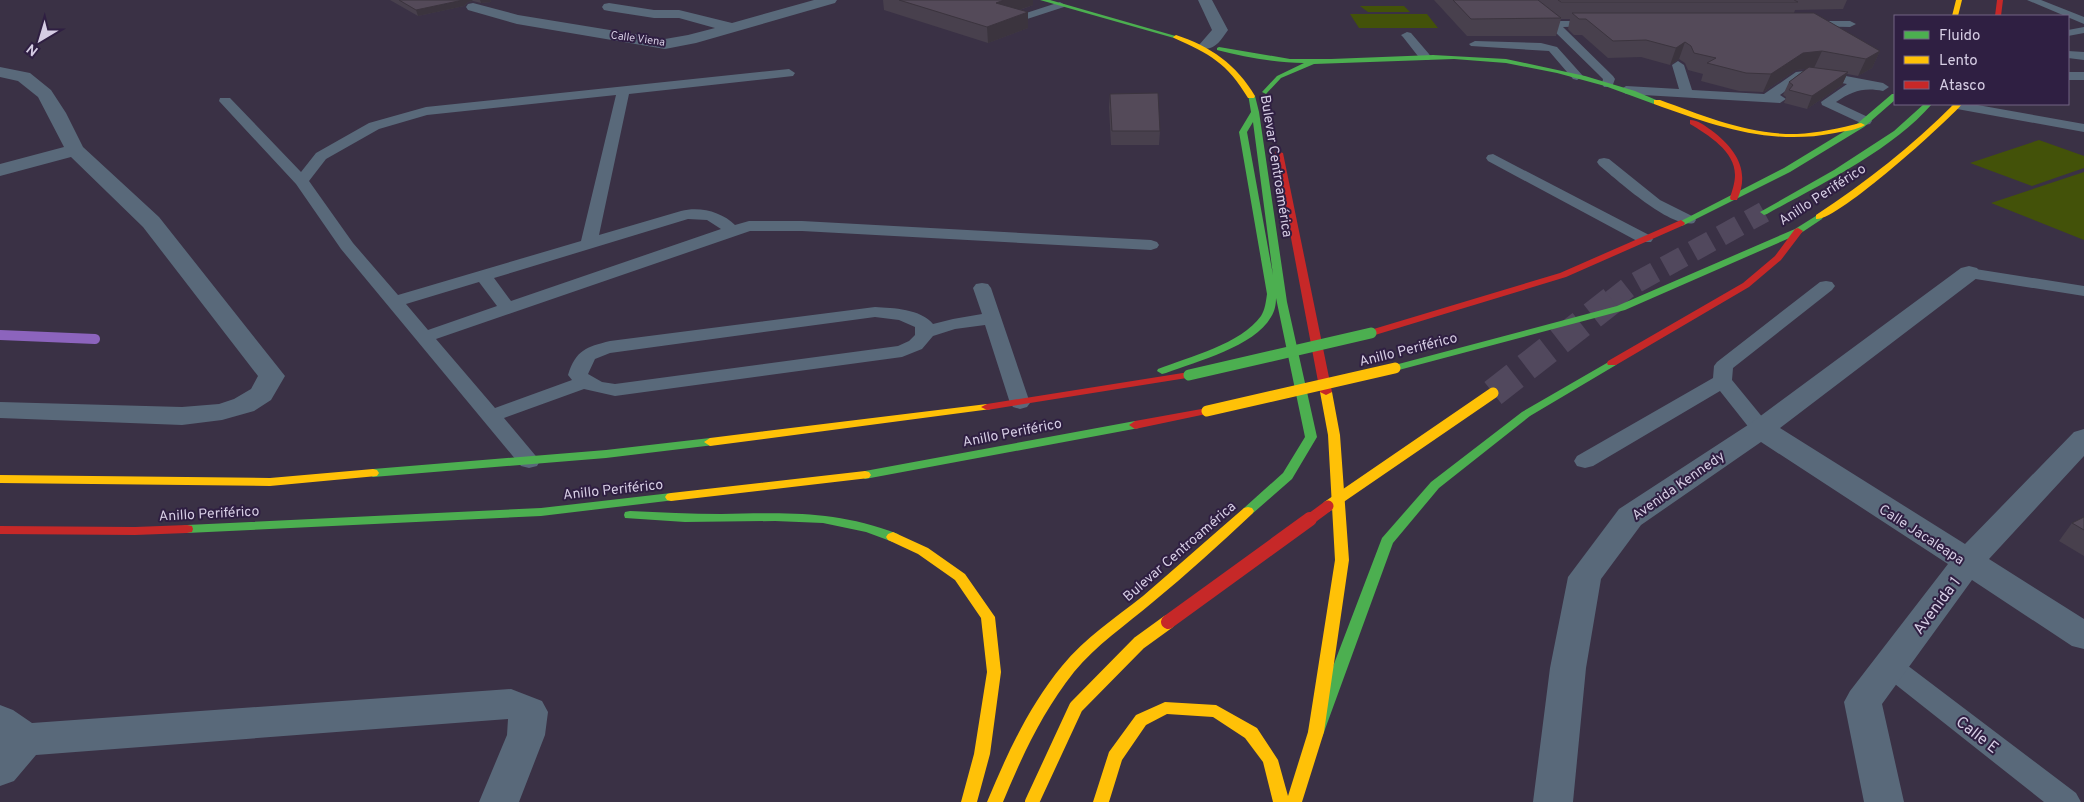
<svg xmlns="http://www.w3.org/2000/svg" width="2084" height="802" font-family="Overpass,sans-serif">
	<style>
		.green { fill: #435209 }
		.lines { fill: none; stroke-linecap: round; stroke-linejoin: round }
		.stream { stroke: #8c64bd; stroke-width: 10 }
		.highway-tunnel-far1 { stroke: #51485d; stroke-width: 21; stroke-dasharray: 21 11; stroke-linecap: butt }
		.highway-tunnel { stroke: #51485d; stroke-width: 28; stroke-dasharray: 28 14; stroke-linecap: butt }
		.lane { fill: #59697a; fill-rule: evenodd }
		.street { fill: #59697a; fill-rule: evenodd }
		.fast { fill: #4caf50; fill-rule: evenodd }
		.slow { fill: #ffc107; fill-rule: evenodd }
		.jam { fill: #c62828; fill-rule: evenodd }
		.fast-bridge { stroke: #4caf50; stroke-width: 11 }
		.slow-bridge-far1 { stroke: #ffc107; stroke-width: 11 }
		.slow-bridge { stroke: #ffc107; stroke-width: 14 }
		.jam-bridge-far1 { stroke: #c62828; stroke-width: 11 }
		.jam-bridge { stroke: #c62828; stroke-width: 14 }
		.wall { fill: #48404d }
		.shaded-wall { fill: #3b343e }
		.building { fill: #544a59; stroke: #3b343e }
		.labels { text-anchor: middle; stroke-width: 4; stroke-linejoin: round; paint-order: stroke }
		.far-street-label { font-size: 11px; fill: #d6cde4; stroke: #2f1f42 }
		.street-label { font-size: 14px; fill: #d6cde4; stroke: #2f1f42 }
		.near-street-label { font-size: 16px; fill: #d6cde4; stroke: #2f1f42 }
	</style>
	<rect width="100%" height="100%" fill="#3a3145"/>
	<path class="green" d="M1360,6h44l6,6h-42z
		M1350,14h77l11,14h-79z
		M2039,140l45,16v12l-52,18 -62,-23z
		M2084,172v68l-93,-37z"/>
	<g class="lines">
		<path class="stream" d="M0,335l95,4"/>
		<path class="highway-tunnel-far1" d="M1611,301l19,-15 134,-74"/>
		<path class="highway-tunnel" d="M1493,393l119,-93"/>
		<path class="lane" d="M1517,0h12l27,21h44l2,2 -2,2 -4,1 -33,1 50,49 2,3 -3,8h-8l-2,-3 1,-5 -5,-5 -49,-48z
			M2027,0h14l43,17v7z
			M1060,2l5,3 -1,2 -43,14 -5,-3 1,-2z
			M1807,21h43l6,3 -6,3 -47,-1 -2,-2 2,-2z
			M2084,27v6l-16,3v-6z
			M1407,32l4,1 18,21 2,3 -2,3h-8l-18,-23 -2,-2z
			M1475,41l66,2 16,4 26,29 -6,4 -4,-1 -24,-28 -78,-5 -2,-2z
			M2068,51l16,1v8l-16,-2z
			M1678,61l6,4 8,25 72,4 32,-22 18,-2 69,13 6,4 -6,4c-19,-4 -31,0 -47,11l34,16 2,3 -2,3 -5,1 -43,-20 -1,-3 26,-18 -33,-6h-11l-23,17 6,4 -6,4 -154,-9 -6,-4 6,-4 53,3 -7,-24z
			M789,69l6,4 -2,3 -164,18 -30,141 82,-24c19,-5 41,1 54,14l14,-4h53l349,19 6,2 2,3 -2,3 -6,2 -349,-19h-52l-314,108 59,69 77,-28 -4,-5c8,-25 18,-28 42,-34l265,-34c18,1 46,2 58,17l20,-5 29,-5 -9,-26 3,-4 6,-1 6,1 3,4 39,115 -3,4 -7,2 -7,-2 -3,-4 -25,-78 -30,4 -22,7 -11,13 -20,8 -287,39 -31,-7 -80,29 36,43 -3,5 -8,2 -8,-2 -180,-217 -45,-65 -77,-83 1,-3h10l71,74 15,-19 53,-30 57,-16zM616,95l-35,146 -183,54 -45,-52 -44,-62 17,-22 53,-30 48,-14zM688,219l19,1 14,9 -210,72 -17,-23zM479,282l18,24 -69,24 -22,-26zM875,317l24,3 16,7v8l-6,6 -11,5 -283,38 -13,-2 -14,-8 7,-15 15,-6z
			M2068,72h16v8h-16z
			M1951,104h21l112,20v8l-127,-23 -5,-1z
			M1493,154l158,82 2,3 -2,3h-12l-151,-81 -2,-3 2,-3z
			M1604,158l5,1 51,41 34,17 2,3 -2,3c-23,6 -77,-43 -95,-58l-2,-3 2,-3z
			M1969,268l115,18v10l-121,-19 -2,-4 2,-4z
			M1826,281l6,1 3,4 -3,4 -99,78 -1,12 36,44 3,5 -3,5 -7,1 -7,-1 -34,-43 -127,75 -8,2 -8,-2 -3,-5 3,-5 136,-78 1,-12 3,-4 103,-80z
			M1890,656l9,3 177,134 5,9h-37l-163,-129 -4,-7 4,-7z"/>
		<path class="street" d="M814,0h23l-2,3 -139,40 -31,6 -148,-25 -49,-14 -2,-3 2,-3 5,-1 45,12 147,24 23,-4 27,-7 -36,-10h-25l-45,-7 -5,-1 -2,-3 2,-3 5,-1 45,7h25l53,13z
			M1198,0h14l16,30c-7,10 -14,22 -27,18l-2,-3 13,-15z
			M0,67l30,6 21,17 15,23 17,34 76,70 126,159 -14,24 -17,11 -32,9 -40,5 -182,-7v-16l182,5 37,-3 15,-5 17,-10 7,-13 -115,-149 -72,-70 -71,19v-12l64,-17 -26,-50 -20,-16 -18,-4z
			M1969,266l8,2 4,5 -4,5 -197,150 185,116 109,-112 10,-3v27l-95,103 95,60v30l-12,-3 -100,-66 -90,124 22,98h-40l-20,-100 6,-11 98,-127 -187,-122 -120,83 -40,54 -15,89 -13,134h-40l17,-134 18,-91 51,-68 132,-86 210,-155z
			M511,689l31,12 6,11 -3,23 -26,67h-40l28,-67 1,-16 -472,36 -22,26 -14,5v-81l13,5 19,13z"/>
		<path class="fast" d="M1040,0h10l129,37 -5,1z
			M1219,47l71,12h41l102,-4 73,4 79,17 50,15 26,11 -7,2 -49,-18 -48,-13 -51,-10 -52,-4 -140,5 -33,14 -15,16 -4,-2 15,-16 27,-13c-29,0 -59,-6 -87,-13v-2z
			M1248,94l7,2 4,16 28,190 30,135 -25,42 -40,35h-8l-2,-3 2,-3 39,-35 22,-36 -29,-139c0,6 -1,13 -5,19 -17,30 -74,44 -105,56l-4,1 -5,-3 1,-2c31,-12 83,-25 103,-53 4,-6 5,-15 6,-22l-28,-162 12,-20zM1253,122l20,153 -26,-143z
			M1892,94h3v6l-31,27 -74,45 -106,53 -3,1 -4,-3 107,-55 74,-45z
			M1924,104h8c-41,47 -111,80 -165,110l-3,1 -4,-3 74,-42 60,-39z
			M1819,214l4,3 -1,2 -21,14 -176,77 -230,61 -5,-3 1,-2 226,-60 178,-77z
			M1612,360l5,3 -1,2 -86,51 -91,72 -46,55 -69,189 -2,5 -6,2 -6,-2 -2,-5 74,-194 49,-56 91,-70z
			M1135,421l4,1 2,3 -2,3 -274,51 -6,-4 6,-4z
			M710,438l6,4 -2,3 -108,13 -233,19 -6,-4 6,-4 233,-19z
			M671,493l4,1 2,3 -2,3 -134,16 -354,17 -5,-1 -1,-3 1,-3 5,-1 354,-17z
			M630,511c30,1 61,3 91,3 67,-1 113,-4 177,20l2,3 -2,3 -5,2 -27,-10 -43,-9 -48,-2 -90,1 -60,-4 -1,-3 1,-3z"/>
		<path class="slow" d="M1956,0h6l-4,16h-6z
			M1176,35c34,11 61,30 79,61l-1,2h-6c-21,-35 -38,-44 -74,-60l-1,-1z
			M1654,100h6c44,16 89,35 137,34 21,-1 43,-6 64,-11l4,2c-8,5 -20,6 -30,8 -65,13 -120,-7 -181,-29z
			M1954,104h8c-16,19 -126,118 -146,115v-4c50,-33 96,-69 138,-111z
			M1326,389l6,3 8,43 9,125 -25,172 -22,70h-29l-10,-40 -18,-24 -32,-21 -46,-3 -21,11 -24,35 -13,42h-16l16,-50 27,-37 29,-13 51,3 41,23 21,32 10,36 20,-64 27,-172 -7,-125 -8,-43z
			M987,404l6,3 -2,2 -281,37 -6,-4 6,-4z
			M373,469l4,1 2,3 -2,3 -107,10 -270,-3v-8l270,3z
			M865,471l4,1 2,3 -2,3 -198,23 -4,-1 -2,-3 2,-3 4,-1z
			M1248,507l4,1 2,3 -2,3c-32,30 -65,60 -99,88 -27,23 -57,43 -79,70 -31,39 -52,84 -71,130h-16c20,-48 42,-96 75,-136 23,-28 53,-48 81,-70 34,-29 67,-59 101,-88z
			M893,532l35,16 37,26 30,43 6,55 -11,82 -13,48h-16l13,-48 13,-82 -6,-54 -26,-38 -37,-26 -30,-14 -2,-3 2,-3z"/>
		<path class="jam" d="M1997,0h6l-2,16h-6z
			M1690,120c8,0 15,6 21,10 24,18 40,40 26,70h-6l-1,-2c2,-7 5,-15 5,-23 0,-24 -27,-40 -45,-51z
			M1276,151l7,2 49,239 -6,3 -6,-3 -45,-239z
			M1681,220l4,3 -1,2 -118,52 -191,58 -4,1 -5,-3 1,-2 193,-58z
			M1798,228l5,3 -22,29 -32,27 -133,78h-8l-1,-2 1,-2 135,-78 32,-27 20,-27z
			M1189,372l4,1 1,2 -1,2 -206,33 -6,-3 6,-3z
			M1207,408l4,1 2,2 -2,2 -76,16 -6,-4 6,-4z
			M187,525l5,1 1,3 -1,3 -5,1 -52,2 -135,-1v-8l135,1z"/>
		<path class="fast-bridge" d="M1189,375l182,-42"/>
		<path class="slow-bridge-far1" d="M1207,411l188,-43
			M1328,506l165,-113"/>
		<path class="slow-bridge" d="M1032,802l44,-95 63,-64 29,-21"/>
		<path class="jam-bridge-far1" d="M1309,520l19,-14"/>
		<path class="jam-bridge" d="M1168,622l142,-103"/>
	</g>
	<path class="wall" d="M390,0h100l1,2 -10,1 -8,-2 -5,1 -4,4 -46,10z
		M883,0h150v5l-13,5 8,2v16l-40,15 -104,-33z
		M1434,0h413l-4,9 -48,1 -1,3 86,38 -8,17 -14,8 -11,-2 -5,11 -35,24 -23,-6 2,-6 -3,-2 6,-13 17,-13 -10,1 -33,22 -24,-1 -38,-10 2,-7 -15,-4 -3,-7 -6,-4 -9,6 -29,-8 -33,1 -26,-23h-8l-6,-6 2,-10h-9l-5,17h-89z
		M1110,94l50,37 -1,14h-48l-2,-38z
		M2084,517v39l-25,-15 13,-18z"/>
	<path class="shaded-wall" d="M463,0h9l1,1 -5,1 -4,4 -46,10 -2,-6z
		M480,0h10l1,2 -10,1z
		M1004,0h29v5l-37,13v-15z
		M1028,12v16l-40,15 -1,-16z
		M1685,42l-6,17 -9,6 6,-17z
		M1822,51l-8,17 -18,2 -33,22 8,-18 32,-21z
		M1880,51l-8,17 -14,8 8,-17z
		M1848,72l-6,13 -35,24 5,-13z"/>
	<path class="building" d="M399,0h64l-47,10z
		M899,0h105l-8,3 32,9 -41,15z
		M1453,0h85l23,18 -90,1z
		M1558,0h236l4,2h-237z
		M1572,13h242l66,38 -14,8 -44,-8 -19,2 -32,21 -25,-1 -39,-10 9,-5 -22,-5 -3,-7 -6,-4 -9,6 -30,-8 -33,1 -27,-22h-7z
		M1809,67l39,5 -36,24 -23,-6 4,-5 -4,-3z
		M1158,93l2,38h-48l-2,-37z
		M2084,517v13l-12,-7z"/>
	<g class="labels">
		<g class="far-street-label">
			<text transform="translate(638 38) rotate(8)" y="4">Calle Viena</text>
		</g>
		<g class="street-label">
			<text transform="translate(1277 166) rotate(81)" y="5">Bulevar Centroamérica</text>
			<text transform="translate(1822 194) rotate(-33)" y="5">Anillo Periférico</text>
			<text transform="translate(1408 349) rotate(-14)" y="5">Anillo Periférico</text>
			<text transform="translate(1012 432) rotate(-11)" y="5">Anillo Periférico</text>
			<text transform="translate(1678 485) rotate(-35)" y="5">Avenida Kennedy</text>
			<text transform="translate(613 489) rotate(-6)" y="5">Anillo Periférico</text>
			<text transform="translate(209 513) rotate(-3)" y="5">Anillo Periférico</text>
			<text transform="translate(1922 534) rotate(33)" y="5">Calle Jacaleapa</text>
			<text transform="translate(1179 551) rotate(-41)" y="5">Bulevar Centroamérica</text>
		</g>
		<g class="near-street-label">
			<text transform="translate(1936 605) rotate(-53)" y="6">Avenida 1</text>
			<text transform="translate(1978 734) rotate(38)" y="6">Calle E</text>
		</g>
	</g>
	<rect x="1894" y="15" width="175" height="90" fill="#2f1f42" stroke="#726583"/>
	<rect x="1904" y="31" width="25" height="8" fill="#4caf50" stroke="#726583"/>
	<text x="1939" y="40" font-size="15" fill="#d6cde4">Fluido</text>
	<rect x="1904" y="56" width="25" height="8" fill="#ffc107" stroke="#726583"/>
	<text x="1939" y="65" font-size="15" fill="#d6cde4">Lento</text>
	<rect x="1904" y="81" width="25" height="8" fill="#c62828" stroke="#726583"/>
	<text x="1939" y="90" font-size="15" fill="#d6cde4">Atasco</text>
	<g transform="translate(40 40) rotate(218)" stroke="#2f1f42" stroke-width="4" paint-order="stroke">
	<path d="M0-4L9 19L0 12L-9 19Z" fill="#d6cde4"/>
	<text y="-8" font-size="14" font-weight="bold" text-anchor="middle" fill="#d6cde4">N</text>
	</g>
</svg>
